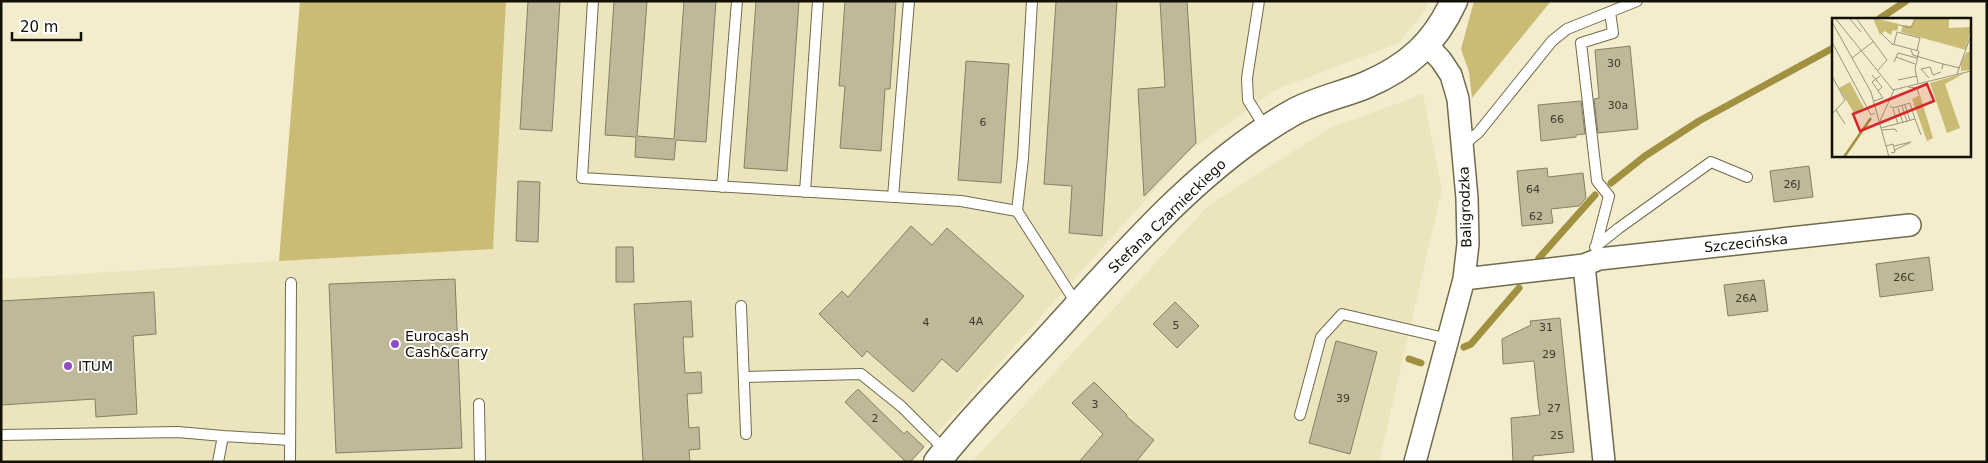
<svg xmlns="http://www.w3.org/2000/svg" width="1988" height="463" font-family="'DejaVu Sans',sans-serif">
	<style>
		.built { fill: #ebe4bc }
		.green { fill: #cabc75 }
		.lines { fill: none; stroke-linecap: round; stroke-linejoin: round }
		.stream { stroke: #a09040; stroke-width: 7 }
		.building { fill: #bfb99a; stroke: #868063 }
		.service-casing { stroke: #716b4e; stroke-width: 12 }
		.minor-casing { stroke: #716b4e; stroke-width: 24 }
		.tertiary-casing { stroke: #716b4e; stroke-width: 29 }
		.service { stroke: #fff; stroke-width: 10 }
		.minor { stroke: #fff; stroke-width: 21 }
		.tertiary { stroke: #fff; stroke-width: 26 }
		.poi-dot { fill: #904dc1; stroke: #fff; stroke-width: 2 }
		.labels { text-anchor: middle; stroke-width: 4; stroke-linejoin: round; paint-order: stroke }
		.number-label { font-size: 11px; fill: #3e3a2b }
		.street-label { font-size: 14px; fill: #131006; stroke: #fff }
		.poi-label { font-size: 14px; fill: #131006; stroke: #fff; text-anchor: start }
		.inset-river { fill: none; stroke: #a09040; stroke-width: 2.5 }
		.inset-road { fill: none; stroke: #99957d; stroke-width: 1 }
		.view { fill: #d62828; fill-opacity: 0.15; stroke: #d62828; stroke-width: 2.5 }
		.inset-edge { fill: none; stroke: #131006; stroke-width: 2.5 }
	</style>
	<rect width="100%" height="100%" fill="#f3edcd"/>
	<path class="built" d="M506,1h922l-3,10 -26,32 -122,46 -90,64 -276,309h-910v-183l278,-18 214,-12z
		M1423,94l19,95 -63,273h-407l237,-257 121,-77z"/>
	<path class="green" d="M300,1h206l-13,248 -214,12z
		M1474,1h77l-79,97 -3,-26 -8,-23z"/>
	<g class="lines">
		<path class="stream" d="M1879,19l27,-18
			M1611,183l34,-27 54,-35 134,-73
			M1539,258l56,-63
			M1464,347l7,-3 48,-56
			M1409,359l12,4"/>
	</g>
	<path class="building" d="M528,1h32l-8,130 -32,-2z
		M614,1h33l-10,135 37,3 10,-138h32l-10,141 -30,-2 -2,20 -39,-3 1,-20 -31,-2z
		M756,1h43l-12,170 -43,-3z
		M845,1h51l-6,88h-5l-4,62 -41,-3 5,-62h-6z
		M1056,1h61l-15,235 -33,-3 3,-47 -28,-2z
		M1160,1h27l9,142 -52,53 -6,-107 27,-2z
		M1630,46l8,83 -40,4 -4,-34 5,-1 -4,-48z
		M966,61l43,3 -8,119 -43,-3z
		M1581,101l4,33 -9,1v2l-35,4 -3,-36z
		M1809,166l4,31 -39,5 -4,-31z
		M1547,168l1,9 35,-4 3,25 -7,8 -28,3 2,14 -31,3 -5,-55z
		M518,181l22,1 -2,60 -22,-1z
		M911,226l21,19 15,-17 77,68 -67,76 -15,-13 -29,33 -46,-41 -5,6 -43,-43 23,-23 6,6z
		M616,247h17l1,35h-18z
		M1929,257l4,33 -53,7 -4,-33z
		M455,279l7,169 -126,5 -7,-169z
		M1764,280l4,31 -40,5 -4,-31z
		M154,292l2,42 -23,2 4,78 -41,3 -1,-18 -94,6v-104z
		M691,301l2,36h-10l2,36 16,-1 1,21 -15,1 2,34 10,-1 1,22 -11,1 1,12h-47l-9,-158z
		M1175,302l24,24 -22,22 -24,-24z
		M1560,318l14,134 -41,4v6h-20l-2,-44 29,-3 -2,-14 -4,-40 -31,3 -1,-25 29,-14 -1,-4z
		M1336,341l41,11 -27,102 -41,-11z
		M1094,382l33,33 -1,1 28,24 -18,22h-57l24,-28 -31,-31z
		M858,389l46,45 3,-3 17,16 -14,15h-4l-61,-60z"/>
	<g class="lines">
		<g class="service-casing">
			<path id="service" d="M593,1l-11,177 379,23 56,10 61,95
				M1259,1l-12,77 1,22 18,29
				M1463,145l15,-12 74,-92 15,-12 70,-28
				M722,187l15,-186
				M805,192l13,-191
				M893,197l16,-196
				M1017,211l6,-53 9,-157
				M1596,246l13,-50 -12,-15 -16,-138 32,-10 -3,-21
				M1595,247l24,-19 92,-66 36,15
				M741,306l5,128
				M744,377l117,-3 41,33 43,43
				M479,404l1,58
				M1300,415l21,-78 21,-23 107,25
				M1,435l177,-3 45,4
				M218,462l5,-26 67,4
				M290,462l1,-179"/>
		</g>
		<g class="minor-casing">
			<path id="minor" d="M1584,265l15,-6 311,-34
				M1464,279l120,-14 20,197
				M1415,462l49,-183 4,-35 -1,-46 -9,-99 -7,-24 -10,-15 -14,-15"/>
		</g>
		<g class="tertiary-casing">
			<path id="tertiary" d="M937,462c35,-45 76,-85 114,-127 71,-78 149,-170 241,-222 23,-13 50,-18 74,-28 42,-18 69,-42 88,-84"/>
		</g>
		<use href="#service" class="service"/>
		<use href="#minor" class="minor"/>
		<use href="#tertiary" class="tertiary"/>
	</g>
	<g class="poi-dot">
		<circle cx="395" cy="344" r="5"/>
		<circle cx="68" cy="366" r="5"/>
	</g>
	<g class="labels">
		<g class="number-label">
			<text x="1614" y="67">30</text>
			<text x="1618" y="109">30a</text>
			<text x="1557" y="123">66</text>
			<text x="983" y="126">6</text>
			<text x="1792" y="188">26J</text>
			<text x="1533" y="193">64</text>
			<text x="1536" y="220">62</text>
			<text x="1904" y="281">26C</text>
			<text x="1746" y="302">26A</text>
			<text x="976" y="325">4A</text>
			<text x="926" y="326">4</text>
			<text x="1176" y="329">5</text>
			<text x="1546" y="331">31</text>
			<text x="1549" y="358">29</text>
			<text x="1343" y="402">39</text>
			<text x="1095" y="408">3</text>
			<text x="1554" y="412">27</text>
			<text x="875" y="422">2</text>
			<text x="1557" y="439">25</text>
		</g>
		<g class="street-label">
			<text transform="translate(1465 207) rotate(-92)" y="5">Baligrodzka</text>
			<text transform="translate(1167 216) rotate(-44)" y="5">Stefana Czarnieckiego</text>
			<text transform="translate(1746 243) rotate(-6)" y="5">Szczecińska</text>
		</g>
		<g class="poi-label">
			<text x="405" y="341">Eurocash<tspan x="405" dy="16">Cash&amp;Carry</tspan></text>
			<text x="78" y="371">ITUM</text>
		</g>
	</g>
	<g transform="translate(1832 18)">
		<rect width="139" height="139" fill="#f3edcd"/>
		<path d="M41,0l26,6 -2,7 -4,-1 -2,5 -6,-4 -5,4zM83,0h34v10l22,-1 -5,23 -65,-18 2,-7 9,1zM135,34h4v18l-10,1v-10zM133,55l-20,11 15,44 -13,5 -17,-50zM18,64l14,26 -10,5 -15,-25zM88,77l13,43 -6,3 -15,-42z" fill="#cabc75"/>
		<path class="inset-river" d="M12,139l27,-39"/>
		<path class="inset-road" d="M3,0l58,72 78,-19M17,0l12,14M24,0l31,42 -9,10M0,4l39,70 18,65M67,7l12,3 4,-10M50,16l11,11M0,24l39,73 4,-2M60,26l27,7 -4,18 3,14M62,26l3,-12 23,6 -3,12M79,32l2,5 30,9M64,39l19,7M20,40l22,-17M62,44l4,-9 19,5M110,51l1,-5 17,4M125,56l14,-39M40,57l10,12 -4,4M0,58l13,24 -13,14M97,60l-8,-9 9,-2 3,8 8,-3M66,62l19,-4M76,69l9,1 2,7M42,83l9,-3 -11,-16 8,-6M73,87l5,16M70,88l5,16M66,90l5,15M61,91l5,15M4,92l9,14M83,101l6,16M48,103l14,-31M49,110l34,-9 -5,-16 -17,5 -3,-2M50,112l13,-1 2,3M54,128l7,-2 2,8 -4,1M62,128l17,-4 -16,8"/>
		<path class="view" d="M95,66l7,17 -74,30 -7,-17z"/>
		<rect width="139" height="139" class="inset-edge"/>
	</g>
	<rect width="1988" height="463" fill="none" stroke="#131006" stroke-width="5"/>
	<path d="M12 32v8h69v-8" fill="none" stroke="#131006" stroke-width="2.5"/>
	<text x="20" y="32" font-size="15" fill="#131006" stroke="#ffffff" stroke-width="4" paint-order="stroke">20 m</text>
</svg>
